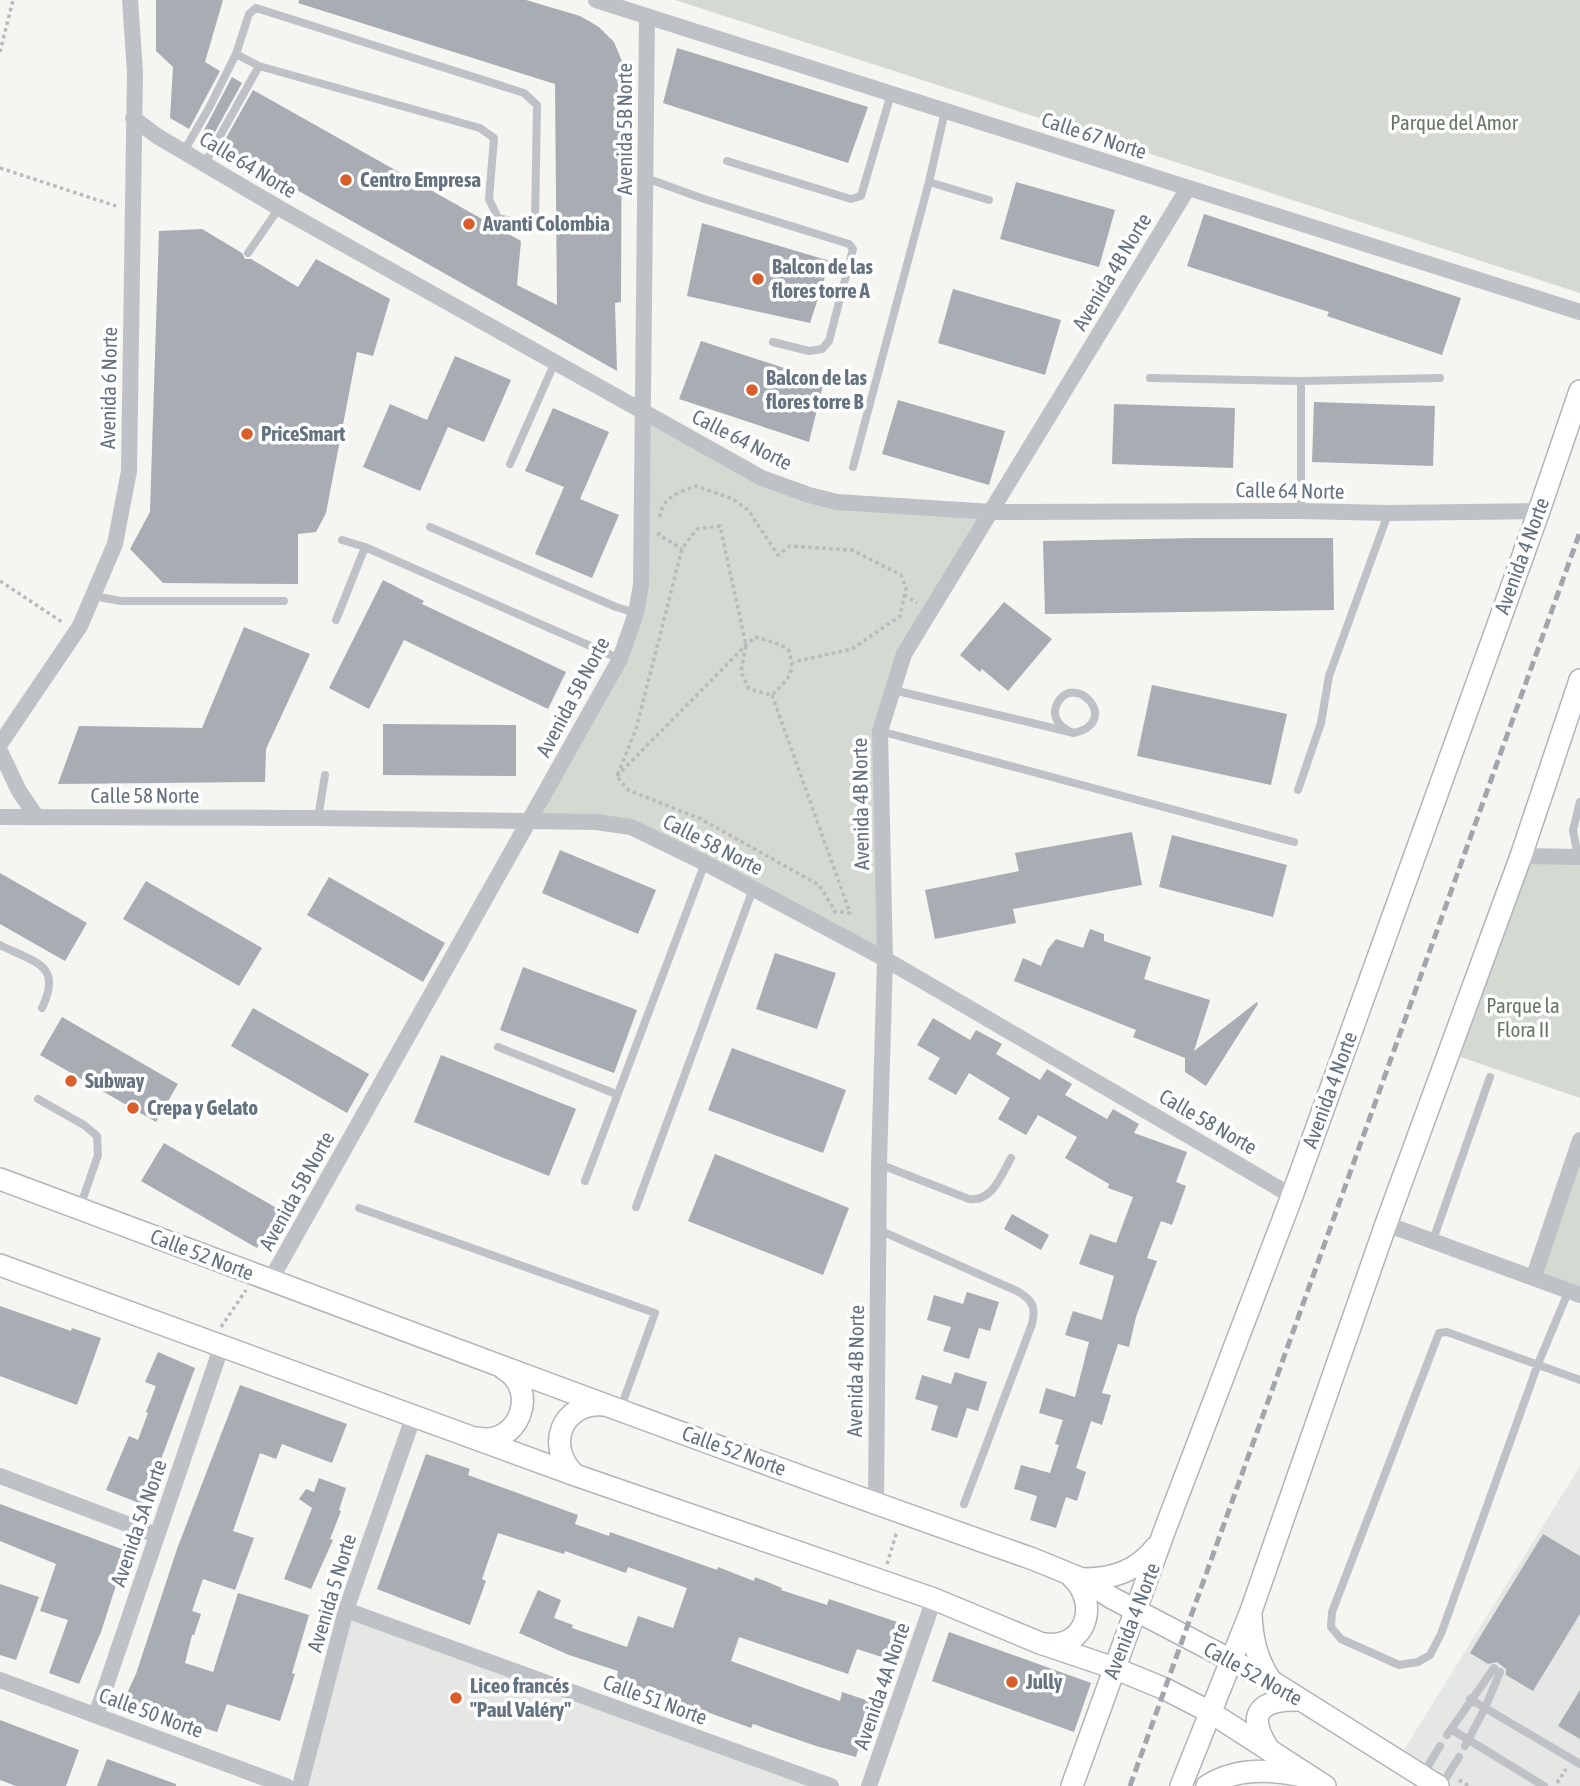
<svg xmlns="http://www.w3.org/2000/svg" width="1580" height="1786" font-family="'Asap Condensed',sans-serif">
	<style>
		.built { fill: #e5e7e5 }
		.green { fill: #d4dad1 }
		.building { fill: #a7adb3 }
		.lines { fill: none; stroke-linecap: round; stroke-linejoin: round }
		.secondary-casing { stroke: #b0b5ba; stroke-width: 24 }
		.path { stroke: #b8babd; stroke-width: 3.5; stroke-dasharray: 3.5 3.5; stroke-linecap: butt }
		.lane { stroke: #bec1c5; stroke-width: 8 }
		.street { stroke: #bec1c5; stroke-width: 16 }
		.secondary { stroke: #fff; stroke-width: 21 }
		.rail { stroke: #a1a6ac; stroke-width: 5; stroke-dasharray: 10 5; stroke-linecap: butt }
		.poi-dot { fill: #da5e2c; stroke: #fff; stroke-width: 2.5 }
		.labels { text-anchor: middle; stroke-width: 7; stroke-linejoin: round; paint-order: stroke }
		.park-label { font-size: 21px; fill: #677964; stroke: #fff }
		.street-label { font-size: 21px; fill: #657381; stroke: #fff }
		.poi-label { font-size: 21px; font-weight: bold; fill: #657381; stroke: #fff; text-anchor: start }
	</style>
	<rect width="100%" height="100%" fill="#f5f5f1"/>
	<path class="built" d="M1580,1466v320h-142l-41,-25z
		M346,1610l485,176h-531z"/>
	<path class="green" d="M675,0h905v293z
		M641,410l168,85 183,17 -88,142 -24,77 5,228 -254,-132 -102,-5 107,-209z
		M1521,856l59,1v241l-131,-45z
		M1580,1140v155l-46,-19z"/>
	<path class="building" d="M156,0h67l-18,62 15,9 -31,58 -19,-11 3,-51 -17,-16z
		M299,0h227l54,16 19,11 15,15 8,19 -1,241 -6,1 2,68 -396,-224 32,-57 268,151 -4,44 40,20 -2,-221 -257,-81z
		M677,48l191,59 -20,56 -185,-60z
		M232,77l10,6 -32,58 -9,-5z
		M1016,182l99,28 -16,57 -99,-28z
		M1204,214l257,84 -19,57 -115,-39 2,-4 -142,-46z
		M702,223l128,38 -20,62 -123,-27z
		M202,229l40,24 3,6h6l47,28 18,-28 74,40 -17,57 -16,-4 -31,161 -10,19 -18,2v50l-135,-1 -33,-34 20,-37 9,-281z
		M953,289l108,31 -16,55 -107,-32z
		M701,341l123,40 -15,61 -130,-43z
		M455,356l56,24 -27,62 -36,-15 -28,64 -57,-24 27,-63 37,16z
		M898,400l107,31 -16,54 -107,-31z
		M1314,402l121,4 -2,60 -121,-4z
		M1114,404l121,4 -2,60 -121,-4z
		M553,408l56,24 -29,67 39,16 -27,63 -57,-24 29,-67 -39,-16z
		M1195,538h138l1,72 -289,4 -2,-73z
		M383,580l41,21 -2,3 144,68 -18,37 -144,-69 -35,69 -40,-21z
		M1004,602l48,37 -44,52 -26,-22 -2,3 -20,-17z
		M244,627l66,27 -44,95 -1,33 -207,2 21,-58 123,2z
		M1152,685l135,29 -16,71 -134,-29z
		M383,724l133,1v51l-133,-1z
		M1132,832l10,53 -129,24 3,14 -81,16 -10,-49 94,-19 -4,-18z
		M1172,835l115,30 -14,52 -114,-30z
		M560,850l96,40 -18,44 -96,-41z
		M0,873l87,50 -22,38 -65,-37z
		M329,877l116,66 -22,39 -116,-67z
		M146,881l116,67 -23,38 -116,-67z
		M1090,929l14,5v7l47,16 -7,22 66,21 -16,51 63,-49 1,2 -52,82 -21,-14v-14l-52,-21 3,-7 -122,-49 9,-23 18,8 7,-17 8,-10 27,9z
		M775,953l61,20 -19,56 -61,-20z
		M523,967l114,43 -23,63 -114,-43z
		M253,1008l116,66 -22,39 -116,-67z
		M62,1017l116,67 -22,38 -116,-67z
		M933,1018l37,22 6,-10 26,14 -6,10 44,26 7,-11 25,15 -7,11 42,24 6,-10 26,15 -5,9 53,19 -11,30 10,4 -14,39 -11,-4 -14,37 10,3 -21,56 -7,30 -11,-3 -16,49 9,2 -9,30 -11,-4 -15,47 10,4 -9,29 -11,-4 -10,31 -26,-8 7,-24 -23,-7 7,-24 29,8 9,-28 -4,-1 8,-24 -24,-7 7,-25 29,9 14,-55 -24,-7 8,-24 29,9 12,-44 -35,-12 11,-30 26,9 17,-46 -25,-9 1,-4 -44,-26 12,-21 -39,-22 -12,20 -28,-16 12,-21 -41,-25 -13,22 -28,-16 12,-21 -23,-13z
		M732,1048l114,42 -23,63 -115,-43z
		M441,1055l135,54 -27,67 -135,-54z
		M164,1143l116,67 -23,38 -116,-67z
		M715,1154l134,54 -26,67 -135,-54z
		M1012,1214l37,21 -8,15 -37,-21z
		M967,1292l32,10 -9,29 -11,-3 -10,31 -26,-8 8,-24 -24,-7 7,-25 29,9z
		M0,1306l71,25 1,-3 29,10 -24,67 -77,-29z
		M158,1352l37,16 -51,137 -38,-15 23,-54 9,4 10,-27 -2,-1 10,-26 -11,-4z
		M955,1372l32,10 -9,29 -11,-3 -10,30 -26,-8 7,-24 -23,-7 7,-24 29,9z
		M240,1385l107,39 -15,39 -50,-19 -6,15 -16,-6 -27,78 21,7 -19,52 -32,-11 -11,32 9,3 -7,21h-2l-7,28 28,9 25,-79 71,22 -17,58 3,1 -15,47 -53,-17 -10,28 -94,-30 13,-28 41,-125z
		M426,1454l44,15 -2,6 110,40 -3,9 34,12 1,-4 107,38 1,-3 36,14 1,-4 27,11 -1,2 46,15 2,-6 83,28 -12,36 -43,-14 -9,25 -109,-37 -8,24 109,40 2,-9 30,10 -16,55 -40,-11 -63,-22 -2,4 -135,-49 2,-8 -49,-16 -50,-22 19,-43 23,10 -7,18 19,7 -1,3 55,19 11,-31 35,12 14,-40 -59,-21 -2,6 -61,-22 -1,3 -66,-21 -16,46 4,2 -16,44 -93,-36z
		M319,1478l27,10 -7,22 2,1 -11,28 3,1 -22,49 -27,-10 28,-71 -13,-9 7,-10 8,3z
		M0,1504l127,47 -26,81 -22,52 -30,-11 19,-53 -28,-9 16,-47 -56,-23z
		M1543,1534l37,22v58l-47,77 -27,-16v-6l-9,-7 -9,2 -18,-11z
		M0,1584l39,13 -23,63 -16,-5z
		M949,1632l142,51 -17,49 -142,-51z
		M1580,1690v49l-22,-13z
		M0,1720l79,30 -13,36h-50l-16,-6z
		M107,1759l69,25v2h-79z"/>
	<g class="lines">
		<g class="secondary-casing">
			<path id="secondary" d="M0,1179c344,128 687,259 1033,380l49,20 30,19 159,83 167,105
				M0,1265l575,210 359,124 106,44 74,25 51,21 45,23 115,74
				M477,1438c42,9 63,-48 27,-69
				M575,1475c-30,-28 -14,-73 29,-70
				M1082,1579c32,0 55,-8 75,-33
				M1251,1614c1,26 6,46 20,67
				M1045,1644c42,5 55,-42 26,-68
				M1268,1748c-24,-37 -5,-49 33,-48
				M1072,1786l92,-254 128,-336 247,-685 41,-120
				M1181,1786l70,-175 135,-387 135,-368 59,-176
				M1207,1786c29,-19 64,-17 96,-10"/>
		</g>
		<path class="path" d="M0,52l13,-52
			M0,168l116,38
			M660,517c2,-20 19,-25 36,-31l37,13 15,11 30,45 12,-9 62,4 49,25 5,13 -6,28 -48,33 -59,13
			M659,532v3l23,14
			M0,581l62,41
			M904,595l13,8
			M772,695l78,218 -15,-2
			M617,776l129,-131 9,-8 21,6 12,6c9,24 0,30 -16,46l-23,-6 -8,-17 5,-27 -26,-119 -23,3 -15,20 -46,180 -19,47 11,14 73,29 118,66 16,26 -1,4
			M221,1327l25,-37
			M887,1564l10,-33
			M1459,1780l10,6
			M1557,1783l9,-14"/>
		<path class="lane" d="M256,8l268,85 13,12 -2,117h-20l-17,-4 -9,-19 5,-61 -14,-10 -221,-62 -23,-12 13,-40z
			M184,151l26,-45 26,-52
			M727,161l124,38 10,-3 30,-102
			M205,163l54,-97
			M646,178l58,21 145,45 4,5 -24,92 -7,8 -13,2 -36,-9
			M929,182l60,18
			M248,253l31,-45
			M1150,378l151,3
			M510,464l45,-102
			M853,467l76,-285 16,-71
			M1301,511v-130l139,-3
			M430,527l186,80 20,6
			M342,540l23,7 255,112
			M93,596l28,5h163
			M336,620l29,-73
			M893,690l181,43c48,-11 1,-63 -17,-29 -7,14 5,25 17,29
			M880,731l414,111
			M1298,790l23,-67 8,-47 59,-162
			M318,818l7,-43
			M1578,857l-5,-27 7,-28
			M0,945c35,18 63,19 42,63
			M498,1047l118,47
			M38,1099l46,26 13,11 1,19 -18,52
			M879,1164l90,35c23,3 32,-23 42,-41
			M585,1181l120,-318
			M636,1207l117,-318
			M359,1208l296,105 -35,97
			M879,1230l138,61c16,9 19,16 15,33l-68,180
			M1433,1240l57,-163
			M1569,1290l-31,74 -97,270 -11,21 -12,7 -19,3 -58,-26 -10,-12 1,-15 107,-279 8,-1 133,48
			M1470,1699l110,65
			M1451,1729l93,57
			M1447,1735l47,-67
			M1465,1746l20,-38 15,-36
			M1422,1776l18,-30
			M1441,1786l18,-29"/>
		<path class="street" d="M596,0l984,312
			M133,118l24,18 122,72 483,270 47,17 28,7 155,10 309,-1 87,2 151,-2
			M0,744l80,-118 35,-82 14,-73 6,-399 -5,-72
			M0,751l19,40 17,25
			M0,817l318,1 278,4 35,5 74,36 180,96 407,237
			M1521,856l59,1
			M1386,1224l194,71
			M1534,1276l46,-136
			M270,1281l350,-622 16,-46 5,-28 6,-569
			M0,1476l156,59
			M876,1503l3,-339 6,-205 -5,-228 24,-77 284,-466
			M346,1610l485,176
			M0,1680l286,106
			M96,1715l126,-370
			M300,1786l46,-176 68,-195
			M869,1786l65,-187"/>
		<use href="#secondary" class="secondary"/>
		<path class="rail" d="M1130,1786l450,-1254"/>
	</g>
	<g class="poi-dot">
		<circle cx="346" cy="180" r="7"/>
		<circle cx="469" cy="224" r="7"/>
		<circle cx="758" cy="279" r="7"/>
		<circle cx="752" cy="390" r="7"/>
		<circle cx="247" cy="434" r="7"/>
		<circle cx="71" cy="1081" r="7"/>
		<circle cx="133" cy="1108" r="7"/>
		<circle cx="1012" cy="1682" r="7"/>
		<circle cx="456" cy="1698" r="7"/>
	</g>
	<g class="labels">
		<g class="park-label">
			<text x="1454" y="130">Parque del Amor</text>
			<text x="1523" y="1013">Parque la<tspan x="1523" dy="24">Flora II</tspan></text>
		</g>
		<g class="street-label">
			<text transform="translate(625 129) rotate(-90)" y="7">Avenida 5B Norte</text>
			<text transform="translate(1094 136) rotate(18)" y="7">Calle 67 Norte</text>
			<text transform="translate(248 165) rotate(31)" y="7">Calle 64 Norte</text>
			<text transform="translate(1112 272) rotate(-59)" y="7">Avenida 4B Norte</text>
			<text transform="translate(109 388) rotate(-89)" y="7">Avenida 6 Norte</text>
			<text transform="translate(742 440) rotate(27)" y="7">Calle 64 Norte</text>
			<text transform="translate(1290 491) rotate(1)" y="7">Calle 64 Norte</text>
			<text transform="translate(1522 556) rotate(-70)" y="7">Avenida 4 Norte</text>
			<text transform="translate(573 697) rotate(-62)" y="7">Avenida 5B Norte</text>
			<text x="145" y="803">Calle 58 Norte</text>
			<text transform="translate(861 804) rotate(-91)" y="7">Avenida 4B Norte</text>
			<text transform="translate(713 845) rotate(27)" y="7">Calle 58 Norte</text>
			<text transform="translate(1330 1090) rotate(-70)" y="7">Avenida 4 Norte</text>
			<text transform="translate(1208 1122) rotate(30)" y="7">Calle 58 Norte</text>
			<text transform="translate(297 1191) rotate(-61)" y="7">Avenida 5B Norte</text>
			<text transform="translate(202 1255) rotate(21)" y="7">Calle 52 Norte</text>
			<text transform="translate(856 1371) rotate(-89)" y="7">Avenida 4B Norte</text>
			<text transform="translate(734 1451) rotate(20)" y="7">Calle 52 Norte</text>
			<text transform="translate(139 1523) rotate(-71)" y="7">Avenida 5A Norte</text>
			<text transform="translate(332 1593) rotate(-73)" y="7">Avenida 5 Norte</text>
			<text transform="translate(1132 1621) rotate(-69)" y="7">Avenida 4 Norte</text>
			<text transform="translate(1253 1674) rotate(29)" y="7">Calle 52 Norte</text>
			<text transform="translate(882 1686) rotate(-71)" y="7">Avenida 4A Norte</text>
			<text transform="translate(655 1700) rotate(20)" y="7">Calle 51 Norte</text>
			<text transform="translate(151 1713) rotate(20)" y="7">Calle 50 Norte</text>
		</g>
		<g class="poi-label">
			<text x="360" y="187">Centro Empresa</text>
			<text x="483" y="231">Avanti Colombia</text>
			<text x="772" y="274">Balcon de las<tspan x="772" dy="24">flores torre A</tspan></text>
			<text x="766" y="385">Balcon de las<tspan x="766" dy="24">flores torre B</tspan></text>
			<text x="261" y="441">PriceSmart</text>
			<text x="85" y="1088">Subway</text>
			<text x="147" y="1115">Crepa y Gelato</text>
			<text x="1026" y="1689">Jully</text>
			<text x="470" y="1693">Liceo francés<tspan x="470" dy="24">"Paul Valéry"</tspan></text>
		</g>
	</g>
</svg>
